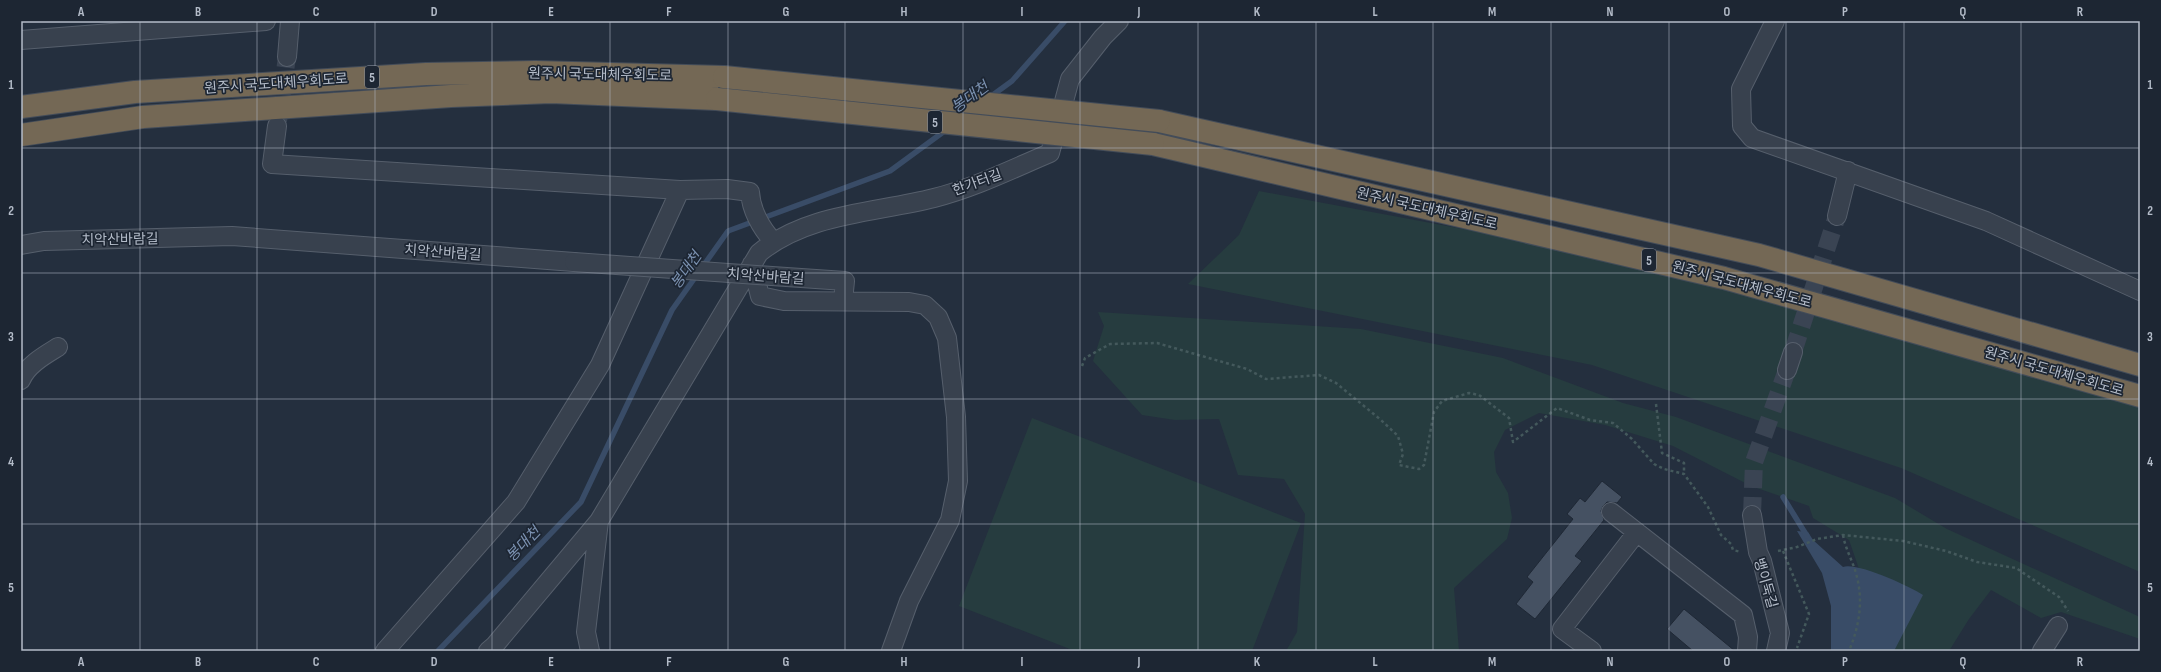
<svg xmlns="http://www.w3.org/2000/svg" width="2161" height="672" font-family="'Sofia Sans Condensed','Noto Sans KR',sans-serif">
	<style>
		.green { fill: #263c3f }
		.water { fill: #394c67 }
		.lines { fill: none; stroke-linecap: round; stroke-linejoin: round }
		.stream { stroke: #394c67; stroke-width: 5.5 }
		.building { fill: #455162; stroke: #1f2835 }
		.minor-tunnel { stroke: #3a4453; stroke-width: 18; stroke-dasharray: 18 9; stroke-linecap: butt }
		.minor-casing { stroke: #565f6c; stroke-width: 20 }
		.highway-casing { stroke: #434c59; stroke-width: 24 }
		.path { stroke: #44595c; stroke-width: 2.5; stroke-dasharray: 3 3; stroke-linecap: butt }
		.minor { stroke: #38414e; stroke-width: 18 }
		.highway { stroke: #746855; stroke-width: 22 }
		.minor-bridge-casing { stroke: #565f6c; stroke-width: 20; stroke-linecap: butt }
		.highway-bridge-casing { stroke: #434c59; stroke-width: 24; stroke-linecap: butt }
		.minor-bridge { stroke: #38414e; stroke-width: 18 }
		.highway-bridge { stroke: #746855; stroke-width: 22 }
		.grid { fill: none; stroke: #b4bcc9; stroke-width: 1; stroke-opacity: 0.55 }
		.labels { text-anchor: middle; stroke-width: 3.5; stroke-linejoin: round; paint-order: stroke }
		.shield { fill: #1d2633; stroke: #878f9c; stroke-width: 1 }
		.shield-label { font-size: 13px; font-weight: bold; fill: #b4bcc9 }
		.street-label { font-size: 14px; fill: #b4bcc9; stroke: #1d2633 }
		.water-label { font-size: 15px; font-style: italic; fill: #7c92b1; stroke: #1d2633 }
		.neatline { fill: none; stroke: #b4bcc9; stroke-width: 1.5 }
		.grid-label { font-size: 13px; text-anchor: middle; font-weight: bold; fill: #b4bcc9 }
	</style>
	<rect width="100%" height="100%" fill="#242f3e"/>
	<path class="green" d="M1259,191l300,56 256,65 325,94v166l-239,-104 -309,-103 -404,-81 51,-49z
		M1098,312l263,17 142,29 120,45 53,14 219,81 52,31 193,88v22l-79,-27 -20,6 -50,-28 -22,29 -20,32h-92l8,-80 -6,-2 -10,-29 -36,-22 -4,-12 -58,-20 -78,-40 -68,-21 -66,-12 -34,17 -11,22 2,20 12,21 4,25 -5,21 -53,49 5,63h-173l11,-19 8,-118 -21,-35 -46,-4 -19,-56 -44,1 -33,-5 -49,-54 11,-35z
		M1032,418l269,105 -49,128h-177l-116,-45z"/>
	<path class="water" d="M1797,531l11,1 5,8 30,27c14,-5 66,19 80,28l-29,56h-63v-45l-9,-33z"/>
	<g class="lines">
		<path class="stream" d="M990,97l22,-16 53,-60
			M1783,497l24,39
			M438,651l143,-149 91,-192 56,-79 162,-60 56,-41"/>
	</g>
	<path class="building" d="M1602,481l20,16 -5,6 -10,-1 -4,4 -2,5 3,9 -29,36 7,5 -47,58 -19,-15 17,-22 -6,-5 46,-58 -6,-5 13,-16 5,4z
		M1684,609l51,42h-42l-26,-22z"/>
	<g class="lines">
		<path class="minor-tunnel" d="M278,121l9,-64
			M1793,352l44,-136
			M1752,515l2,-53 33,-92"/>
		<g class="minor-casing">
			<path id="minor" d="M1775,21l-34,68 1,37 10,12 234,83 154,70
				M21,40l245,-19
				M287,57l3,-36
				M277,126l-5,38 408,26
				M1837,216l11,-45
				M21,245l23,-4 188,-5 342,26
				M752,264l8,32 24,5 125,1 16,3 13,12 9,21 9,79 2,64 -8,39 -41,81 -18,50
				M772,276l73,5 -2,20
				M1787,370l6,-18
				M21,380c6,-15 24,-25 37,-33
				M1611,512l132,103 5,22 -1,14
				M1752,515l6,37 4,9 18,72 -4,18
				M385,651l131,-149 84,-137 80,-175 47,-1 23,3c1,18 11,36 23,49
				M488,651l7,-6 104,-124 160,-268c49,-40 116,-40 175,-55 40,-10 78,-29 116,-45l20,-74 33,-42 16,-16
				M590,651l-4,-19 13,-111
				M1592,651l-30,-22 75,-97
				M2042,651l16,-25"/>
		</g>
		<g class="highway-casing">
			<path id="highway" d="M21,107l114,-15 291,-18 109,-2 189,5
				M1159,121l600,134 381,110
				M21,135l122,-18 308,-21 100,-4 166,7
				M1153,144l571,134 416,118"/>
		</g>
		<path class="path" d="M1082,366l3,-8 25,-14 47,-1 90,26 19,10 53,-4 17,8 45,37 17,16 5,18 -4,11 20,4 5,-4 10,-53 8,-11 27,-8 10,2 30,23 4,24 44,-34 33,12 23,3 19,16 22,25 10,5 20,5 24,33 13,28 10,9 2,6 8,2
			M1656,404l6,49 22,10v11
			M1843,535c2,12 8,23 12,35 9,29 5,54 -6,81
			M1778,551l19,-4 20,-8 26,-4 60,6 43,10 31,11 39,6 43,29 9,14
			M1783,551l26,63 -12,34"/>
		<use href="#minor" class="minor"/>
		<use href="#highway" class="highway"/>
		<g class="minor-bridge-casing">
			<path id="minor-bridge" d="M574,262l198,14"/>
		</g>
		<g class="highway-bridge-casing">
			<path id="highway-bridge" d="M724,77l435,44
				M717,99l436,45"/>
		</g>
		<use href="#minor-bridge" class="minor-bridge"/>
		<use href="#highway-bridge" class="highway-bridge"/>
	</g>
	<path class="grid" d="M140,21v630M257,21v630M375,21v630M492,21v630M610,21v630M728,21v630M845,21v630M963,21v630M1080,21v630M1198,21v630M1316,21v630M1433,21v630M1551,21v630M1669,21v630M1786,21v630M1904,21v630M2021,21v630M21,148h2119M21,273h2119M21,399h2119M21,524h2119"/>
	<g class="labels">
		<g class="shield">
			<rect x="365" y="66" width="14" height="22" rx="3"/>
			<rect x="928" y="111" width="14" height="22" rx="3"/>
			<rect x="1642" y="249" width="14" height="22" rx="3"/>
		</g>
		<g class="shield-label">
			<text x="372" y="82">5</text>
			<text x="935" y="127">5</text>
			<text x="1649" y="265">5</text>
		</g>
		<g class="street-label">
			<text transform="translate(600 74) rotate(1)" y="5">원주시 국도대체우회도로</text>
			<text transform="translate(276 83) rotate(-4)" y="5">원주시 국도대체우회도로</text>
			<text transform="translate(977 182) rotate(-20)" y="5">한가터길</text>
			<text transform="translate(1427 208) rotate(13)" y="5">원주시 국도대체우회도로</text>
			<text transform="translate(120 239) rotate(-1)" y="5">치악산바람길</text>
			<text transform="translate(443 252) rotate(4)" y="5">치악산바람길</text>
			<text transform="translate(766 276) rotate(4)" y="5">치악산바람길</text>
			<text transform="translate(1742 284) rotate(15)" y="5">원주시 국도대체우회도로</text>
			<text transform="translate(2054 371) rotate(16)" y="5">원주시 국도대체우회도로</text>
			<text transform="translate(1766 583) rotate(74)" y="5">뱅이둑길</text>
		</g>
		<g class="water-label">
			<text transform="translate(970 97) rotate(-36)" y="5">봉대천</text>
			<text transform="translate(686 270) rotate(-55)" y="5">봉대천</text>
			<text transform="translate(523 544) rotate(-46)" y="5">봉대천</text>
		</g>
	</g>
	<rect width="2161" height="672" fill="none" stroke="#1d2633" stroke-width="44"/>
	<rect x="22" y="22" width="2117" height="628" class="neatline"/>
	<g class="grid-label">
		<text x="81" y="16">A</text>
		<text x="198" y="16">B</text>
		<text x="316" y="16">C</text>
		<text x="434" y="16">D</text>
		<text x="551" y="16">E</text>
		<text x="669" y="16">F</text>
		<text x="786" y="16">G</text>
		<text x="904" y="16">H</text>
		<text x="1022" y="16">I</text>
		<text x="1139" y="16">J</text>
		<text x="1257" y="16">K</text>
		<text x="1375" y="16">L</text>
		<text x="1492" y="16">M</text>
		<text x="1610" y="16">N</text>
		<text x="1727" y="16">O</text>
		<text x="1845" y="16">P</text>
		<text x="1963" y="16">Q</text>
		<text x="2080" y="16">R</text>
		<text x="11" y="89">1</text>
		<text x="2150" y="89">1</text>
		<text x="11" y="215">2</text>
		<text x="2150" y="215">2</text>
		<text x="11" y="341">3</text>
		<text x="2150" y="341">3</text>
		<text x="11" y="466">4</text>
		<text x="2150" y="466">4</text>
		<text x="11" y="592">5</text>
		<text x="2150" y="592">5</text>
		<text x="81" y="666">A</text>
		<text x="198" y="666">B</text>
		<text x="316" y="666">C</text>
		<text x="434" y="666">D</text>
		<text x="551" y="666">E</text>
		<text x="669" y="666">F</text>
		<text x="786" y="666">G</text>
		<text x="904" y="666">H</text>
		<text x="1022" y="666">I</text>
		<text x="1139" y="666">J</text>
		<text x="1257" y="666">K</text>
		<text x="1375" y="666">L</text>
		<text x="1492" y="666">M</text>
		<text x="1610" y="666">N</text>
		<text x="1727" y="666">O</text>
		<text x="1845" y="666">P</text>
		<text x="1963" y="666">Q</text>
		<text x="2080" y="666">R</text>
	</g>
</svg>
